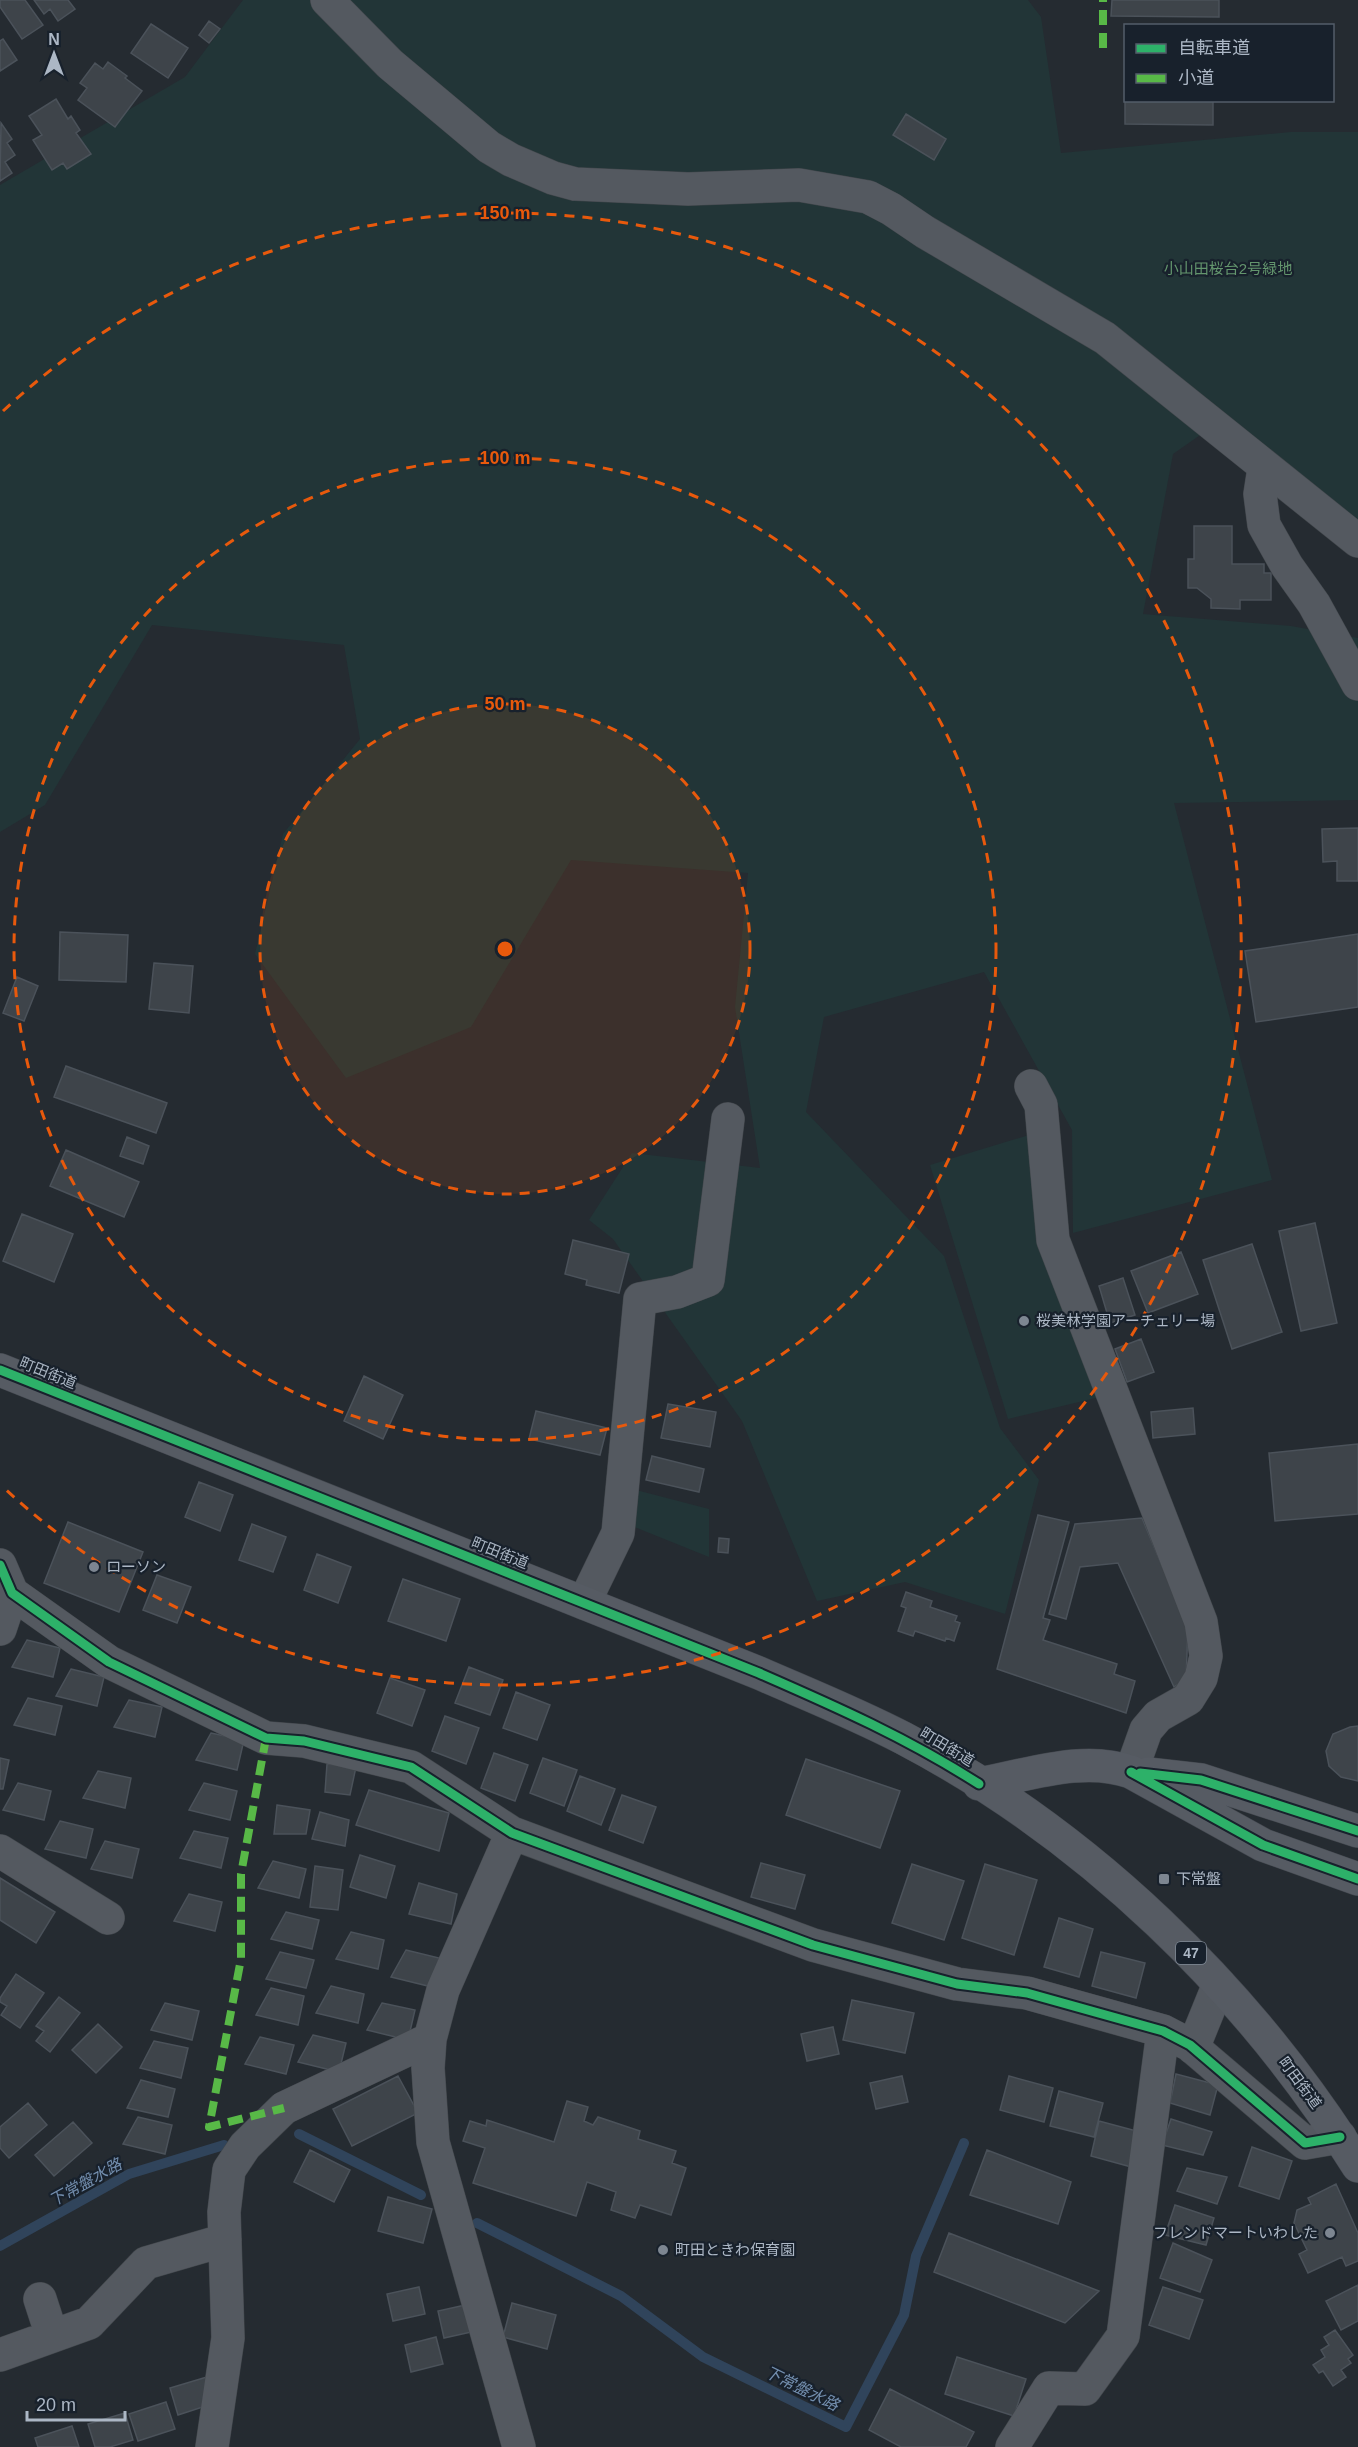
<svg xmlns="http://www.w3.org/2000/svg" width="1358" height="2447" font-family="Arial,'Noto Sans JP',sans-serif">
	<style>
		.green { fill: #223537 }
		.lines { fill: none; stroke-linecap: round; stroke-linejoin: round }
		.stream { stroke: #30445b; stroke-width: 10 }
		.building { fill: #3e444a; stroke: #4b525a; stroke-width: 1.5 }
		.minor-casing { stroke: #41464b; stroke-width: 34 }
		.major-casing { stroke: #42474e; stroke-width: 34 }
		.minor { stroke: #545960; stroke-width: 33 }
		.major { stroke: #565b63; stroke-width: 33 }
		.quiet { stroke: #58b947; stroke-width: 8; stroke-dasharray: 15 8; stroke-linecap: butt }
		.cycleway-casing { stroke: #18212c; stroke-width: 13 }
		.cycleway { stroke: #2db169; stroke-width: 9 }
		.ring { fill: none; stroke: #e8590c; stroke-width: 3; stroke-dasharray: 10 8 }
		.poi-dot { fill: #7d8691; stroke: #18212c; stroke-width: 2 }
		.labels { text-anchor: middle; stroke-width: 4.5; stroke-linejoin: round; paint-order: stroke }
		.shield { fill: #18212c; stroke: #808a97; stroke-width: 1.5 }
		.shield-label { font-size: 14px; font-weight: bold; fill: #acb7c5 }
		.park-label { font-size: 15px; fill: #63956d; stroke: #18212c }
		.poi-label { font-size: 15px; fill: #acb7c5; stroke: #18212c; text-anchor: start }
		.street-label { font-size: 15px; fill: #acb7c5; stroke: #18212c }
		.water-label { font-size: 16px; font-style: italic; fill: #738eae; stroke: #18212c }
		.centre { fill: #e8590c; stroke: #18212c; stroke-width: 3 }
		.ring-label { font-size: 18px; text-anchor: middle; font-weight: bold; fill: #e8590c; stroke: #18212c; stroke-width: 4.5; stroke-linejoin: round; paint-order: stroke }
	</style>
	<rect width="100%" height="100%" fill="#252b31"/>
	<path class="green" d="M243,0h785l13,17 20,136 230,-21h67v388l-94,-52 -51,-42 -40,28 -30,160 148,12 67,12v162l-184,3 98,377 -199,53 -1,-103 -88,-158 -160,45 -18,95 138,144 56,172 39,52 -34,134 -100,-32 -88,19 -75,-180 -129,-182 -24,-19 43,-67 128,15 -25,-161 13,-134 -177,-13 -100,167 -125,51 -91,-124 28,-120 77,-95 -16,-94 -192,-20 -107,180 -45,27v-647l185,-108z
		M1029,1135l71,262 -92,22 -78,-254z
		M636,1490l73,19v48l-77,-31z"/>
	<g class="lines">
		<path class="stream" d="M299,2134l122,61
			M477,2223l144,73 82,61 143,70 58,-112 12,-59 48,-113
			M0,2246l129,-72 95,-29"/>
	</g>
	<path class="building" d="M0,0h25l18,25 -21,14 -22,-32z
		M34,0h34l7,9 -17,12 -8,-12 -6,5z
		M1112,0h107v17l-108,-1z
		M209,21l11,8 -11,14 -10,-8z
		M151,24l37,24 -20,30 -37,-25z
		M3,39l14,21 -17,11v-30z
		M108,62l19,14 -2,2 17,13 -27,36 -37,-27 9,-12 -7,-5 15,-20 8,6z
		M1125,75l1,25h87v25l-88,-1z
		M56,99l12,20 3,-3 9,14 -4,3 15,21 -24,15 -4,-6 -11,7 -19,-30 9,-5 -13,-19z
		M906,114l40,25 -12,21 -41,-25z
		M1,123l11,16 -5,4 8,12 -10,7 7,11 -12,8z
		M1194,526h38v38h32v9h7v27h-31v9l-29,-1v-9l-14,-11h-9v-29h6z
		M1358,828v53h-21v-20l-14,1 -1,-33z
		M60,932l68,3 -2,47 -67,-2z
		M1358,934v73l-102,15 -11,-71z
		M154,963l39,3 -4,47 -40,-4z
		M17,977l21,9 -14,35 -21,-8z
		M66,1066l101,37 -11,30 -102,-36z
		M127,1137l22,9 -6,18 -23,-8z
		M66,1150l73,32 -15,35 -74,-31z
		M22,1214l51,20 -19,48 -51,-21z
		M1315,1223l22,100 -36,8 -22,-100z
		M573,1240l56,14 -10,39 -33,-8 1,-5 -22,-6z
		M1252,1244l30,88 -50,17 -29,-89z
		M1181,1252l17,42 -50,19 -17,-42z
		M1123,1278l12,37 -25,8 -11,-37z
		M1141,1339l13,33 -27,10 -12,-33z
		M364,1376l39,19 -20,44 -39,-18z
		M668,1404l48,8 -6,35 -49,-9z
		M1193,1408l2,26 -42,4 -2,-26z
		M536,1411l71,17 -7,27 -71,-16z
		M1358,1444v70l-83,7 -6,-68z
		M652,1456l52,13 -5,23 -53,-12z
		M199,1482l34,13 -13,36 -35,-14z
		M1038,1515l31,7 -26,96 7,2 -7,20 74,24 -3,10 21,7 -9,32 -129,-44z
		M1142,1518l46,110 -2,52 -12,7 -56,-124 -38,4 -14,52 -17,-5 26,-90z
		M68,1522l75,30 -24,60 -75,-29z
		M252,1524l34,13 -13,35 -34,-12z
		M719,1538l10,1 -1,14 -10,-1z
		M317,1554l34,13 -13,36 -34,-13z
		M157,1575l34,12 -14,36 -34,-13z
		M403,1579l57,20 -14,42 -58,-20z
		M906,1592l26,9 -2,6 27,9 -2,5 5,2 -6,18 -8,-3 -1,3 -30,-10 -2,5 -15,-5 8,-23 -5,-2z
		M27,1640l33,8 -7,29 -41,-10z
		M469,1667l34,13 -13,35 -35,-12z
		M71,1669l33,8 -7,29 -41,-10z
		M390,1678l35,12 -13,36 -35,-13z
		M516,1692l34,13 -13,35 -34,-12z
		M28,1698l34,8 -7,29 -41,-10z
		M129,1700l33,7 -7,30 -41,-10z
		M445,1716l34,12 -13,36 -34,-13z
		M1358,1726v55l-17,-4 -12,-11 -3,-15 7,-17 17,-7z
		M211,1733l33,7 -7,30 -41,-10z
		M494,1753l34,12 -13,36 -34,-13z
		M0,1758l9,2 -6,29h-3z
		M543,1758l34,12 -13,36 -34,-13z
		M806,1759l94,32 -20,57 -94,-33z
		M327,1764l29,3 -6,28 -25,-3z
		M98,1771l33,7 -6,30 -42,-10z
		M580,1776l35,13 -14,36 -34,-14z
		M18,1783l33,8 -7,29 -41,-10z
		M204,1783l33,8 -7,29 -41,-10z
		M369,1790l80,23 -10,38 -83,-26z
		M622,1795l34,12 -13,36 -34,-13z
		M277,1805l33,5 -4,24h-32z
		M320,1812l29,8 -4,26 -33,-7z
		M60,1821l33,8 -7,29 -41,-9z
		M194,1831l34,7 -7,30 -41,-10z
		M105,1841l34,8 -7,29 -41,-9z
		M360,1855l35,11 -9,32 -36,-11z
		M273,1861l33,8 -7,29 -41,-10z
		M761,1863l44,12 -10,34 -44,-12z
		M912,1864l52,17 -20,59 -52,-17z
		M985,1864l52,16 -23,75 -52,-17z
		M315,1866l28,4 -5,40 -28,-3z
		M0,1878l55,34 -19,31 -36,-23z
		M419,1883l38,11 -6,30 -42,-10z
		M189,1894l33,8 -7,29 -41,-10z
		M286,1912l33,8 -7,29 -41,-10z
		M1059,1918l34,11 -14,48 -35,-10z
		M351,1932l33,8 -6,29 -42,-10z
		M406,1950l33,8 -7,29 -41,-10z
		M280,1952l34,8 -8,28 -40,-9z
		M1101,1952l44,11 -9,35 -44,-12z
		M16,1974l28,19 -24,35 -19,-13 6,-9 -7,-4v-4z
		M331,1986l33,8 -6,29 -42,-10z
		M271,1988l33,8 -6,29 -42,-10z
		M59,1997l21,16 -30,39 -14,-11 8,-10 -8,-5z
		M852,2000l62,13 -9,40 -62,-13z
		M165,2003l34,8 -7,29 -41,-10z
		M382,2003l33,7 -7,30 -41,-10z
		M98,2024l24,23 -26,26 -24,-23z
		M833,2027l6,27 -32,7 -6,-27z
		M313,2035l33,8 -7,29 -41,-10z
		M260,2037l34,8 -8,29 -41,-10z
		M154,2041l34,7 -7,30 -41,-10z
		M1176,2074l42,11 -8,30 -40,-12z
		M398,2076l20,37 -66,33 -19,-37z
		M902,2076l6,26 -32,7 -6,-26z
		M1009,2076l44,12 -9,34 -44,-12z
		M141,2080l34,9 -7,28 -41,-9z
		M1059,2091l44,12 -9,34 -44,-11z
		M567,2101l21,6 -4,14 9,4 5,-8 42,14 -2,8 38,12 -4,12 14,5 -15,47 -31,-10 -5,13 -24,-8 5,-18 -29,-10 -11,34 -103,-33 12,-35 -22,-7 7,-20 16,5 1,-6 67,22z
		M28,2103l19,22 -38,33 -9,-10v-21z
		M138,2117l34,8 -7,29 -42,-10z
		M1171,2119l41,13 -9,23 -41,-10z
		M1099,2121l45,12 -9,35 -44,-12z
		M73,2122l19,21 -38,33 -19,-21z
		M1252,2147l40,14 -13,38 -40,-13z
		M310,2150l40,20 -16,32 -40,-20z
		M987,2150l84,32 -13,42 -88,-29z
		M1187,2168l40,9 -10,27 -40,-13z
		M1336,2184l22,49v28l-12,5 -4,-9 -34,16 -9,-19 8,-4 -13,-27 3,-13 14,-6 -3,-6z
		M388,2197l44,12 -9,34 -45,-12z
		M1175,2205l39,13 -8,27 -41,-10z
		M949,2233l150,58 -34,32 -131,-51z
		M1173,2243l39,17 -12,32 -40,-14z
		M1358,2285v36l-17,9 -15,-29z
		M419,2287l6,27 -32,7 -6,-27z
		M1163,2287l40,13 -14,39 -40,-14z
		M512,2303l44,12 -9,34 -44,-12z
		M470,2304l6,27 -32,7 -6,-27z
		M1335,2330l18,25 -5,4 3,4 -10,7 5,7 -13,9 -10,-15 -4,2 -6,-8 12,-8 -4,-7 8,-5 -5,-8z
		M436,2337l7,27 -32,8 -6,-27z
		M957,2357l69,22 -12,37 -69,-22z
		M207,2377l8,26 -37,12 -8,-27z
		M890,2389l84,43 -8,15h-65l-32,-17z
		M166,2402l9,27 -37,12 -9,-27z
		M125,2413l8,27 -23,7h-15l-7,-23z
		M72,2426l7,21h-41l-3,-9z"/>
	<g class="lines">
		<g class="minor-casing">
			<path id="minor" d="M327,0l63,64 99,83 22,13 42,18 22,6 113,5 111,-4 69,12 23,12 34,23 180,106 253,203
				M1264,468l-4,26 4,31 23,41 27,38 44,80
				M1031,1086l10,19 12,135 148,382 5,34 -5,22 -13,21 -30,17 -12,14 -15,42
				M0,1565l12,28 97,69 157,76 38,3 107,26 101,66 301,112 144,39 70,9 136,38 27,14 115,98 35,-6
				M584,1603l34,-70 22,-234 37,-7 31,-12 20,-161
				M0,1629l12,-36
				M512,1833l-69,157 -13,49 -2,29 5,74 86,305
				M0,1851l108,67
				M1193,2048l26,-64
				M40,2299l12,37
				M0,2355l89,-32 57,-60 79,-23
				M212,2447l16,-109 -4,-126 5,-42 16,-24 39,-38 146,-69
				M1012,2447l37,-59 36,1 38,-53 40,-305"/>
		</g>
		<g class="major-casing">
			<path id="major" d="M0,1370l759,303c48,21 98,41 144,65 185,97 345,252 455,428
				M1148,1774l53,6 157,51
				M979,1784c50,-9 104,-29 152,-12l132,73 95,34"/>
		</g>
		<use href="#minor" class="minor"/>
		<use href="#major" class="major"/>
		<path class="quiet" d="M1103,48v-48
			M266,1738l-25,136v85l-32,168 75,-19"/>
		<g class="cycleway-casing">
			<path id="cycleway" d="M0,1370l759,303c78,34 148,65 220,111
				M0,1565l12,28 97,69 157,76 38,3 107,26 101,66 301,112 144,39 70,9 136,38 27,14 115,98 35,-6
				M1131,1772l132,73 95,34
				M1140,1773l61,7 157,51"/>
		</g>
		<use href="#cycleway" class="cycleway"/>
	</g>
	<circle cx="505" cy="949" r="245" fill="#e8590c" fill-opacity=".12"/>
	<g class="ring">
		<circle cx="505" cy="949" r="245"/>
		<circle cx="505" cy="949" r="491"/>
		<path d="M3 411A736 736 0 1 1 3 1487"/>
	</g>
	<g class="poi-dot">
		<circle cx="1024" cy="1321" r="6"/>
		<circle cx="94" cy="1567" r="6"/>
		<rect x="1158" y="1873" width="12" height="12" rx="3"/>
		<circle cx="1330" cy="2233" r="6"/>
		<circle cx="663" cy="2250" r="6"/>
	</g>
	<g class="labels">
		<rect class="shield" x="1176" y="1942" width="30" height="22" rx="4.5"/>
		<g class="shield-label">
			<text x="1191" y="1958">47</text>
		</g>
		<g class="park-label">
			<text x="1228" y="274">小山田桜台2号緑地</text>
		</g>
		<g class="poi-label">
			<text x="1036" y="1326">桜美林学園アーチェリー場</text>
			<text x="106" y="1572">ローソン</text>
			<text x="1176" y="1884">下常盤</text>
			<text x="1318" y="2238" text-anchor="end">フレンドマートいわした</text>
			<text x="675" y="2255">町田ときわ保育園</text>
		</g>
		<g class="street-label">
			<text transform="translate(48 1373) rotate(22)" y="5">町田街道</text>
			<text transform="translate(500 1553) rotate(22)" y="5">町田街道</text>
			<text transform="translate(947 1747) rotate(31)" y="5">町田街道</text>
			<text transform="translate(1300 2083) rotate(53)" y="5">町田街道</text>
		</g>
		<g class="water-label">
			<text transform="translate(85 2182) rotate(-29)" y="6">下常盤水路</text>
			<text transform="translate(802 2388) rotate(26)" y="6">下常盤水路</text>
		</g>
	</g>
	<circle cx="505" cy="949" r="9" class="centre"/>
	<g class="ring-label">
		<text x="505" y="219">150 m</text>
		<text x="505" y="464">100 m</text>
		<text x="505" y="710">50 m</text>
	</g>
	<rect x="1124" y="24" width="210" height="78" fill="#18212c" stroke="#535d69" stroke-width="1.5"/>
	<rect x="1136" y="44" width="30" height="9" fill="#2db169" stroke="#535d69" stroke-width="1.5"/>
	<text x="1178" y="54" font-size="18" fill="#acb7c5">自転車道</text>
	<rect x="1136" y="74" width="30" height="9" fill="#58b947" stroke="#535d69" stroke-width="1.5"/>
	<text x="1178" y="84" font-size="18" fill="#acb7c5">小道</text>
	<g transform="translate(54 54)" stroke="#18212c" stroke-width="4.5" paint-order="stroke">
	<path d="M0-4.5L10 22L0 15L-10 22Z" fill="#acb7c5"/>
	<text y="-9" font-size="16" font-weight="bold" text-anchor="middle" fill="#acb7c5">N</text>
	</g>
	<path d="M27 2411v9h98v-9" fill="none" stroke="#acb7c5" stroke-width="3"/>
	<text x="36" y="2411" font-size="18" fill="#acb7c5" stroke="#18212c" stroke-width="4.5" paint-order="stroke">20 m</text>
</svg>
